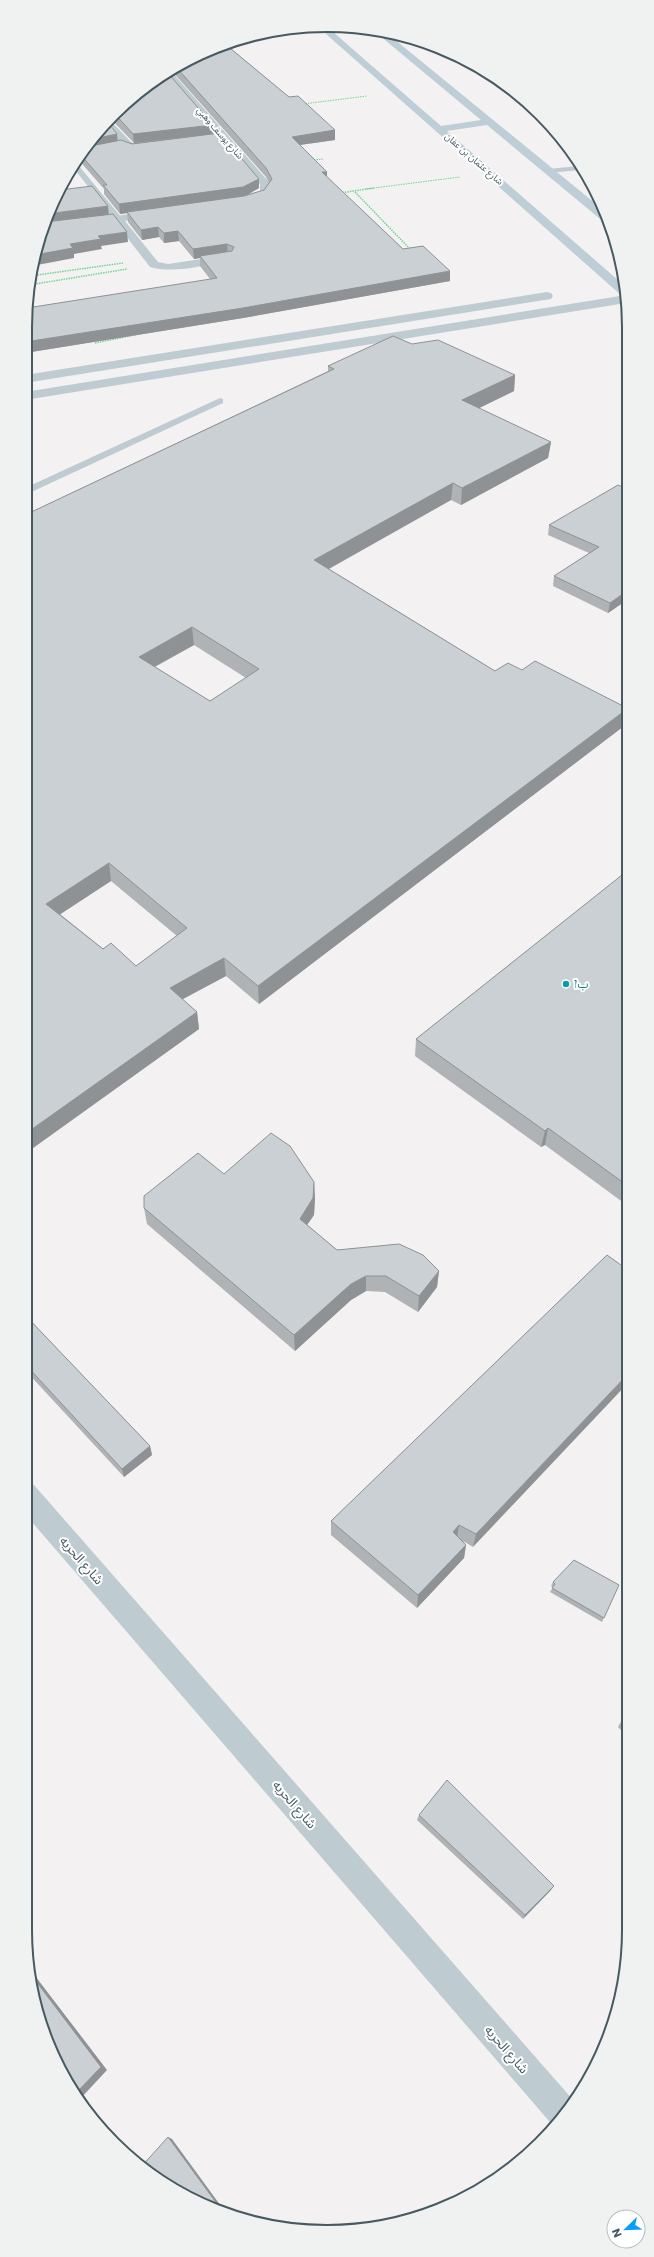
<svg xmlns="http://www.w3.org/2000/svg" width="654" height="2257" font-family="Poppins,'Noto Sans Arabic',sans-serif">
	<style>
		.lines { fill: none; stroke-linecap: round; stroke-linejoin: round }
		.path-far1 { stroke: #71d691; stroke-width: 1; stroke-dasharray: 1.5 1; stroke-linecap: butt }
		.path { stroke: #71d691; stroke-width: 1.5; stroke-dasharray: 1.5 1; stroke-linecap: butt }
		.service { fill: #beccd2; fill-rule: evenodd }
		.minor { fill: #beccd2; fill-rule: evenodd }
		.secondary { fill: #bdced7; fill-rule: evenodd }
		.wall { fill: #afb3b6; fill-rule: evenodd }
		.shaded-wall { fill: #8e9294 }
		.building { fill: #cbd0d4; stroke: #8e9294; fill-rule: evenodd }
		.culture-dot { fill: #0f9aa8; stroke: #fff; stroke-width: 1.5 }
		.labels { text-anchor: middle; stroke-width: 4; stroke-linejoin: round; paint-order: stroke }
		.far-street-label { font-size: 9px; fill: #475a61; stroke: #fff }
		.culture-label { font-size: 11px; fill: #0d838f; stroke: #fff; text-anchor: start }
		.near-street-label { font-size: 13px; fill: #475a61; stroke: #fff }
		.rim { fill: none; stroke: #475a61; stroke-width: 2 }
	</style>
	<rect width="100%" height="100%" fill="#f4f1f2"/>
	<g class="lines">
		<path class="path-far1" d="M303,104l64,-8
			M314,160l9,-1
			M366,189l94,-12"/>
		<path class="path" d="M355,192l56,58
			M340,193l34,-5
			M30,276l93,-13
			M29,285l98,-16
			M95,343l44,-9"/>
		<path class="service" d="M75,161l46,56v4h-6l-43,-55z
			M578,166l2,4 -32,3 -4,-2 4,-2z
			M220,398l3,1v4l-198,92v-7z"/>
		<path class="minor" d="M170,70l99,112v12c-9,5 -22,12 -32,9v-4l23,-8v-7l-96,-110z
			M109,119l23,24 17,1 5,3 -1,2c-24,6 -36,-7 -49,-25z
			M157,210l4,1 1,2 -1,2 -36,6 33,41 10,2 60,-9 6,3 -6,3c-25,4 -53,13 -78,6l-35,-45 -26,4 -6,-3 6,-3z
			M547,292l4,1 2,3 -2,3 -526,84v-8z
			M626,295v8l-601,97v-8z
			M25,1481l9,4 540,616 -19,27 -530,-614z"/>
		<path class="secondary" d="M325,25l116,101 40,-6 -108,-90h10l224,183 2,11 -4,-1 -118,-98 -40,6 179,156v9h-4l-305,-270z"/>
	</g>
	<path class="wall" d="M229,47l60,50 46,33v10l-35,5 27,32 76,72 47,32 -207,37 -218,35v-26l185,-48 -10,-13v-8l-6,1 -15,-18 -15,2 -5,-6 -17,3 -14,-18 -1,-9 -7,1 -16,-20v-5l-27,-31 30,-37 10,20 17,2 -24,-25 3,-4 46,-38 54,49v9l46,54 -13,7 18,-5 5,-7 -3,-6 -95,-107 40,-22z
		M412,344l103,31 -1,16 -35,17 72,34 -3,16 -87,47 -10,-5 -122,69 166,102 129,55 -365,278 -33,-28 -44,23 15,13 2,17 -166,119 -8,-6v-627l303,-144v-5zM194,645l52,33 -36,23 -55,-34zM111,881l66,55 -41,30 -33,-17 -43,-35z
		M627,489v111l-19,13 -55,-27 1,-10 35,-23 -41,-18 1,-10z
		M627,871l1,335 -83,-61 -4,2 -126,-91 1,-17z
		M224,1174l90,8 1,16 -1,17 -7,10 30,25 102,21 -2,16 -19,25 -33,-20 -19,-1 -15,9 -56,51 -148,-127 -3,-16z
		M607,1255l-134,292 -10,-6 3,4 -2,13 -47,50 -86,-73v-14z
		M25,1315l125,131 2,9 -28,22 -99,-107z
		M553,1582l66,3 -17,37 -52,-30 3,-5 -2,-1z
		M629,1712v26l-11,-11 6,-11z
		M419,1815l132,75 -28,29 -106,-99z"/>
	<path class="shaded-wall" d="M213,125v9l-79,9 -1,-9z
		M335,130v10l-43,6v-9z
		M117,134l1,9 -35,7 10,-11z
		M322,172h5v9z
		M259,179v9l-15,9 -124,17 -1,-10z
		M108,206l1,9 -65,9 3,-10z
		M158,227l1,10 -17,3 -1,-10z
		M178,231l1,10 -15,2v-10z
		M127,232l1,10 -27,4 1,3 -28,5v4l-42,8 3,-11 63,-19z
		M227,244l1,10 -28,2v2l-6,1 -1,-10z
		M450,271v10l-207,37 -218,35v-11z
		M515,375l-1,16 -53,26 1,-17z
		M551,442l-3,16 -87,47 1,-17z
		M453,483l-2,17 -137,77v-17z
		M627,591v9l-19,13 2,-10z
		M192,627l2,18 -53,29 -2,-17z
		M627,709l-3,17 -365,278 -1,-18z
		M109,863l2,18 -61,40 -4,-17z
		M224,958l2,18 -54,29 -2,-17z
		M197,1012l2,17 -166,119 -5,-16z
		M548,1128l-3,17 -4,2 4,-16z
		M314,1182l1,16 -1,17 -14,20v-16z
		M439,1271l-2,16 -19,25 1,-16z
		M366,1276v15l-15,9 -56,51 -1,-16 57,-51z
		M628,1374v9l-155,164 3,-13z
		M150,1446l2,9 -28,22 -2,-8z
		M459,1525l-2,13 -4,-6z
		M466,1545l-2,13 -47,50 1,-13z
		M554,1886l-3,4 -28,29 2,-4z
		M29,1968l78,102 -26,28 -4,-6 -48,-120z
		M168,2137l4,2 54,74 -3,-1z"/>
	<path class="building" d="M228,43l1,1h-4l64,53 9,-1 37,34 -43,7 35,35h-5l81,77 20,-3 27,25 -207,37 -218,34v-15l2,-19 190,-30 -17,-22 32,-5 2,-4 -7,-3 -34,5 -15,-18 -14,2 -6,-6 -17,3 -14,-18 117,-16 20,-6 8,-11 -6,-11 -90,-101 35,-19z
		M167,72l46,53 -80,9 -19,-21 45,-37z
		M107,121l10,13 -24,5z
		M220,133l39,46 -16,8 -124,17 -16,-19h4l-27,-31 6,-7 35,-7 11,4z
		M92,186l16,20 -61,8 13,-24z
		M113,214l14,18 -29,4 3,3 -31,5 3,4 -38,7 10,-33z
		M393,336l19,8 26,-4 77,35 -53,25 89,42 -89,46 -9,-5 -139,77 181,111 13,-8 14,7 13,-9 92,47v1l-369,277 -34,-28 -54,30 27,24 -169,120 -3,-3v-322l4,-2 -4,-2v-288l309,-146 -6,-3zM192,627l67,42 -49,32 -71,-44zM109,863l78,65 -51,38 -25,-23 -8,6 -57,-45z
		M618,485l9,4v102l-17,12 -56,-27 45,-29 -50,-22z
		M627,871l1,315 -80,-58 -3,3 -129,-92z
		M271,1133l19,13 24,36 -1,16 -13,21 37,31 62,-6 24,11 16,16 -20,25 -33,-20h-20l-15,8 -57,51 -150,-127v-12l54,-43 26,21z
		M607,1255l21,15v104l-152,160 -17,-9 -6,7 13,13 -48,50 -87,-74z
		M25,1315l125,131 -28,23 -97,-105z
		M574,1560l45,25 -15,33 -52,-30 3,-4 -2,-2z
		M629,1712v10l-5,-6z
		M447,1780l107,106 -29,29 -106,-100z
		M29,1972l72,95 -24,25 -29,-47 -17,-56z
		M168,2137l55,75 -30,-11 -50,-31 -2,-3z"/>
	<circle class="culture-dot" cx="566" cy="984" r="4"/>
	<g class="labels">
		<g class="far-street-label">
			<text transform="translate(220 133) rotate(49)" y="3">شارع يوسف وهبي</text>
			<text transform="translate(474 159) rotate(41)" y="3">شارع عثمان بن عفان</text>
		</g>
		<g class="culture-label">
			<text x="574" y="988">ب1</text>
		</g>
		<g class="near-street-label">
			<text transform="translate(82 1560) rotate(49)" y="5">شارع الحريه</text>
			<text transform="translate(295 1804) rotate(49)" y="5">شارع الحريه</text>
			<text transform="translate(507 2049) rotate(49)" y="5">شارع الحريه</text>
		</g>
	</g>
	<path d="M0 0H654V2257H0ZM327 32H327A295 295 0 0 1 622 327V1930A295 295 0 0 1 327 2225H327A295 295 0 0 1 32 1930V327A295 295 0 0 1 327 32Z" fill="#f0f2f2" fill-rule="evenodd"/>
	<path class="rim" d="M327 32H327A295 295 0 0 1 622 327V1930A295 295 0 0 1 327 2225H327A295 295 0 0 1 32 1930V327A295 295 0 0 1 327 32Z"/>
	<g transform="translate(626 2229) rotate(247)"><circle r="19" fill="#ffffff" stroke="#b5bdc0"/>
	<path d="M0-3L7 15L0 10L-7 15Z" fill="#079ef9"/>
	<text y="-6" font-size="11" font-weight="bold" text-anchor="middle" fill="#475a61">N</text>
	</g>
</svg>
